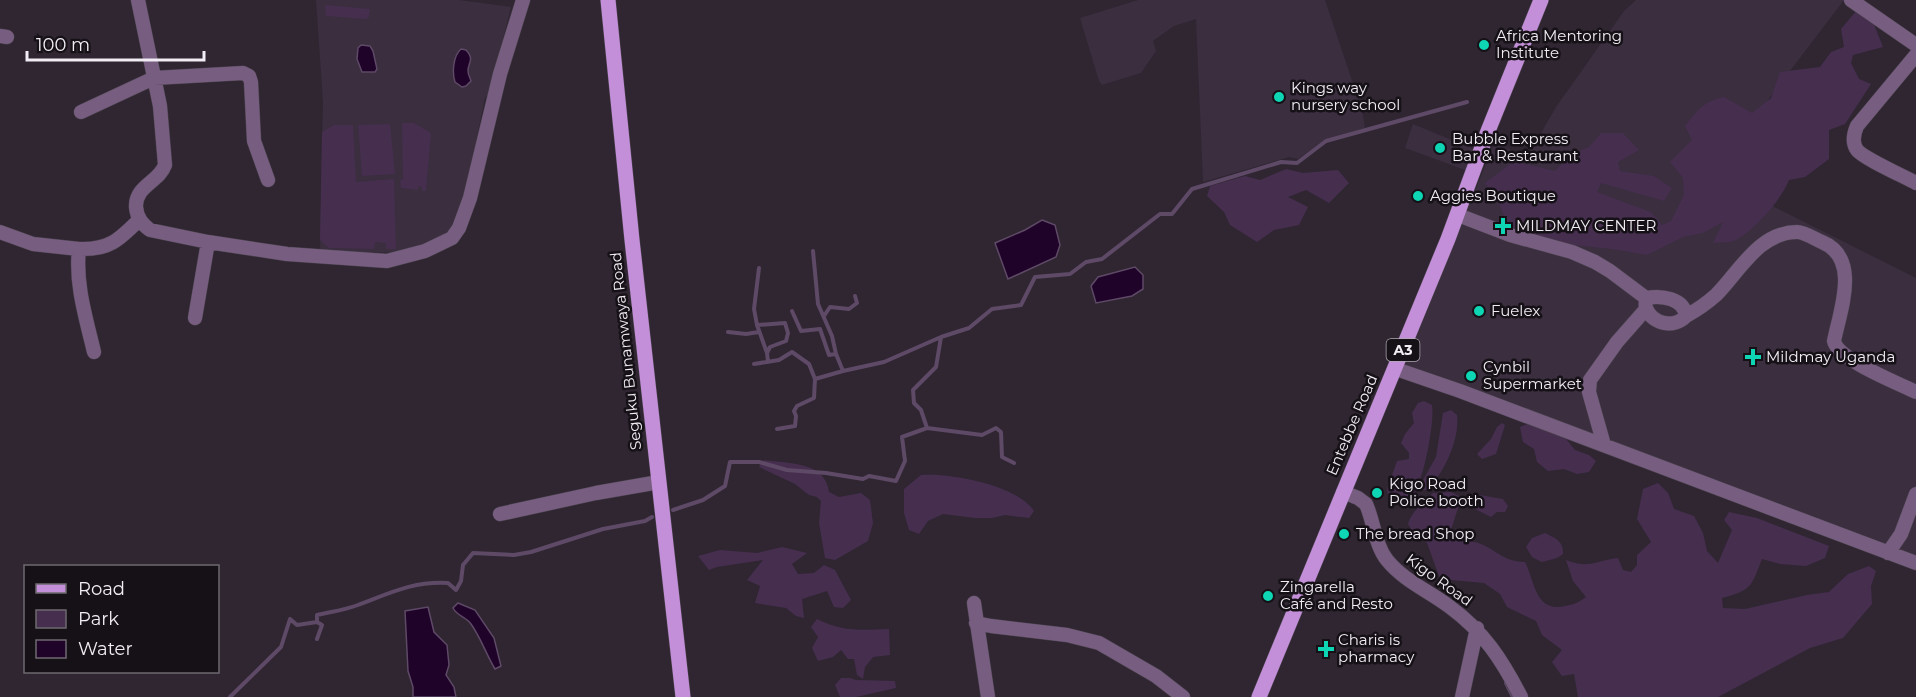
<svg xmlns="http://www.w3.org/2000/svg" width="1916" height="697" font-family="Montserrat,sans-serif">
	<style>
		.built { fill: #3a2e3f }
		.green { fill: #462e4f }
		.water { fill: #1f0329; stroke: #5e4966; stroke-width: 1.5 }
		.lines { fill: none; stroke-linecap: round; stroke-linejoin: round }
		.stream { stroke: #5e4966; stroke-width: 4 }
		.minor-casing { stroke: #4a424d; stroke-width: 15 }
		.major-casing { stroke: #4a424d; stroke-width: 16 }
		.minor { stroke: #775d80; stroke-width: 14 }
		.major { stroke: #c38fd8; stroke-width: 15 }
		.poi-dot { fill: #0ed5b4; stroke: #151116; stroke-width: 2 }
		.labels { text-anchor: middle; stroke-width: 5; stroke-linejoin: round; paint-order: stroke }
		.shield { fill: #151116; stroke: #b0aab2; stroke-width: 1.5 }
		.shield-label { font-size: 14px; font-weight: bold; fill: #f2ecf5 }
		.poi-label { font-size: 15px; fill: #f2ecf5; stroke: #151116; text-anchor: start }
		.street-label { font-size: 15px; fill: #f2ecf5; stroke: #151116 }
	</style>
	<rect width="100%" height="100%" fill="#2f2632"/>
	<path class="built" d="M316,0h143l52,7 -21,85 -5,6 -23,112 -11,19 -24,17 -27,7 -80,-2 3,-149z
		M1138,0h187l37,110 3,18 -40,12 -27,19 -9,-2 -86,25 -7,-163 -22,7 -21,15 3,10 -15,22 -39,12 -3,-4 -19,-63z
		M1636,0h208l-133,175 205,103v278l-354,-128 -157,-63 90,-224 31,18 30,-52 68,-96z
		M1413,124l63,26 -8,21 -63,-23z"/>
	<path class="green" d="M325,5l45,4 -1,8 -3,2 -40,-3z
		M1857,10l14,7 12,30 -30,8 -2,8 8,16 12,5 -26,40 -16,6v29l-24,18 -16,3c-8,20 -33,49 -53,60 -6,3 -16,2 -23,3l10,-21 -20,11 -20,4 -36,18 -35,-6 -49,-5 -52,-11 -12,-29 -14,-21 29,-22 41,10 16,-17 18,-7 12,-14h22l16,17 -21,12 2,9 34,5 18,12 -8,13 -63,-18 -4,9 54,20 11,13 9,-4 13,-26 -1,-17 -13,-16 22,-22 -7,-14c13,-16 17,-24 39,-29l28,16 19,-15 9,-26 40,-5 11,-15 13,-5 -3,-18z
		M402,123h12l17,10 -5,58h-4v-4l-4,-1v4l-17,-2 -1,-8 3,-1z
		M390,124l5,50 -33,2 -4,-51z
		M334,125h19l3,57 38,-3 2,70h-10v-6l-11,-1 -1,7 -45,-1 -9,-8 2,-108z
		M1286,169l17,4 35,-3 11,13 -20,20 -23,-13 -18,7 20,10 -9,18 -25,5 -17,12 -27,-17 -6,-13 -17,-16 3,-10 35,-10 15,4z
		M1424,401l8,4c3,17 -9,79 -20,92 -3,4 -8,6 -11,9l-12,-4 -2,-13 10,-28 12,-2v-6l-8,-10 4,-9 9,-11 -2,-10 6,-10z
		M1451,410l6,5c3,25 -13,57 -29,75h-7l2,-10 13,-23 7,-44z
		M1502,423l3,2 -9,29 -14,5 -5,-5 14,-15 6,-12z
		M1530,423l24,9 12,7 9,11 14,5 7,6 -7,11 -12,2 -13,-5 -16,2 -11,-9 -3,-13 -11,-7 -3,-15z
		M764,460c26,4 61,1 65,32l10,5 22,-4 9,7 3,23 -5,18 -33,19 -10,-2 -6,-35 2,-22 -4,-4 -8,-2 -14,-11 -36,-17z
		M921,475c30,-2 96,10 113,36l-5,7 -24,-3 -13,3h-17l-32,-4 -15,7 -9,13 -10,-4 -5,-17v-24z
		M1658,483l10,10 6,16 20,7 9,17 4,18 11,12 14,-33 -8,-10 5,-8 28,6 72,28 -4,12 -19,8 -26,-2 -18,-5c-11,28 -10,31 -40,39l1,10 22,1 62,-14 22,-3 19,-18 21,-8 7,5 -5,15 1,18 -29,34 -33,10 -92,49h-140l-4,-23 -12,2 -10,-14 10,-12 -20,-15 -6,-14 -29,-14 -7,-13 -16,-11 -44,-4 -13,-36 -11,-6 -8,-13c3,-12 16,-22 25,-31l18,-1 12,6 3,6 -8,4 -7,22 6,9c8,2 17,2 24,5 18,8 22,17 44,18 9,16 9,47 35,45 11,-2 17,-3 26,-10l-13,-16 -7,-21c23,9 29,1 52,-2l5,12 8,2 6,-7v-10l14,-13 -14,-23 6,-30z
		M1480,495l23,4 5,7 -3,6h-8l-6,5 -16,-8 -2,-7z
		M1545,533c10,5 19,8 18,21l-6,4 -15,4 -10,-5 -6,-10 6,-9z
		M782,547l25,6 -15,11 6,10 16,-1 10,-8 11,5 16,30 -8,8 -9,-1 -7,-16 -25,8 2,19 -8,-2 -10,-8 -31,-5 5,-17 -13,-6 16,-20 -46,7 -8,3 -11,-14 22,-6 37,3z
		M817,619c26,13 44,11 72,10l1,26 -17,2 -8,10 -2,12 -6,-4 -3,-16h-6l-7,-9 -8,7 -15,4 -6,-13 6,-11 -7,-10z
		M841,678h9l6,2 39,1 1,7 -40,9h-16l-5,-12z"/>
	<path class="water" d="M361,45l9,1 3,5 4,18 -2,3h-13l-5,-13 1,-11z
		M461,49l5,1c9,10 2,12 2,21 0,4 2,6 3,10l-5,5 -4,1 -7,-5c-3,-9 -2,-26 6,-33z
		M1042,220l13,5 5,20 -4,12 -48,22 -13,-36 30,-13z
		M1135,267l8,8v14l-11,7 -36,7 -5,-17 7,-9z
		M458,603l17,7 19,28 7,28 -6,3c-9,-15 -14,-31 -24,-45 -5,-7 -14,-8 -18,-16z
		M428,607l6,25 13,13 2,20 -3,10 8,12 2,10h-43v-10l-5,-16 -3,-60z"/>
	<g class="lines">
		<path class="stream" d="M813,251l5,53 14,32 4,18 7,17 41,-9 57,-25
			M759,268l-5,41 3,16 10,28
			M792,311l9,20 19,-2 9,26 7,-1
			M824,316l6,-9 19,2 8,-6 -2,-7
			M757,325l28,-2 3,10 -2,8 -16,6 -3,6 1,9
			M728,332l18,2 13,-2
			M754,364l25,-4 13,-8 17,12 6,15 28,-8
			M927,428l55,7 14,-7 5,4 1,25 12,6
			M777,429l18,-3 1,-10 -2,-5 3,-5 17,-8 1,-19
			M673,510l30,-10 22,-14 5,-24h29l28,8 39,3 37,6 6,-3 27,5 9,-20 -3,-24 25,-9 -6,-18 -7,-7 -1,-13 23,-23 5,-30 28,-9 23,-19 29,-4 14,-28 35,-3 16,-12 16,-3 58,-45h12l20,-25 89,-27 16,1 29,-22 141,-39
			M317,622v-7c13,-3 28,-5 41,-10 32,-12 55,-24 90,-22l8,7 5,-9 2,-16 10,-12 41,2 17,-3 72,-23 42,-8 7,-4
			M1506,683l7,14
			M230,697l51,-50 9,-28 7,6 20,-3 5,3 -5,14"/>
		<g class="minor-casing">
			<path id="minor" d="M138,0l22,106 5,59c-6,17 -30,21 -29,42 1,11 6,17 14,23l58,12 79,12 100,7 38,-10 27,-13 7,-10 11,-30 30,-124 23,-74
				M1851,0l65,45
				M0,36l7,1
				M1916,55l-59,71c-3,7 -5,17 0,24 6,8 48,27 59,33
				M81,112l73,-34 89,-5 6,3 2,6 3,59 14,39
				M1458,215l52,20 62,17 23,10 15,9 36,27c0,4 -1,7 0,10 6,16 28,21 40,8 -2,-18 -25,-21 -40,-18
				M0,232l33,12 46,5
				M1686,316c11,-6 21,-13 30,-21 23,-23 43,-63 81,-63 7,0 18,7 25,10 39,16 18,69 12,99 4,19 64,42 82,51
				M195,318l13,-76
				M94,352c-8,-34 -19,-68 -15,-103 30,1 40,-9 60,-29
				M1396,369l64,22 456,172
				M1604,445l-15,-53 1,-12 27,-38 29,-33
				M1343,492l15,6 8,6c8,18 9,41 21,56 17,21 42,31 63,47 34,25 52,53 71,90
				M500,514l96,-21 63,-11
				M1888,553l13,-19 15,-40
				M974,603l14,94
				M976,623l15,3 76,9 32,8 57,33 27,21
				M1462,697l15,-69"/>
		</g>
		<g class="major-casing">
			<path id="major" d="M608,0l24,240 51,457
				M1259,697l189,-458 40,-108 53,-131"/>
		</g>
		<use href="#minor" class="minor"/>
		<use href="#major" class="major"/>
	</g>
	<g class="poi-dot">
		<circle cx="1484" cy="45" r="6"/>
		<circle cx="1279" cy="97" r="6"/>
		<circle cx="1440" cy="148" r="6"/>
		<circle cx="1418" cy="196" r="6"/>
		<path d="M1500 217h6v6h6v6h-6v6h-6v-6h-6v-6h6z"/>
		<circle cx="1479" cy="311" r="6"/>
		<path d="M1750 348h6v6h6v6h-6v6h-6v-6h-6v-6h6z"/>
		<circle cx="1471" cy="376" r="6"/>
		<circle cx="1377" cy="493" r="6"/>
		<circle cx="1344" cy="534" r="6"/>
		<circle cx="1268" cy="596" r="6"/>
		<path d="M1323 640h6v6h6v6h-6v6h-6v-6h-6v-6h6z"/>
	</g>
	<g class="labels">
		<rect class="shield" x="1386.5" y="339" width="33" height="22" rx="4.5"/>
		<g class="shield-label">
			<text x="1403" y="355">A3</text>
		</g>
		<g class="poi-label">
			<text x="1496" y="41">Africa Mentoring<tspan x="1496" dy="17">Institute</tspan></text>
			<text x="1291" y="93">Kings way<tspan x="1291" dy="17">nursery school</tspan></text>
			<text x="1452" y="144">Bubble Express<tspan x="1452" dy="17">Bar &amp; Restaurant</tspan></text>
			<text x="1430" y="201">Aggies Boutique</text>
			<text x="1516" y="231">MILDMAY CENTER</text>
			<text x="1491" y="316">Fuelex</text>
			<text x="1766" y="362">Mildmay Uganda</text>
			<text x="1483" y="372">Cynbil<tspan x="1483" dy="17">Supermarket</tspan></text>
			<text x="1389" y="489">Kigo Road<tspan x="1389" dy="17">Police booth</tspan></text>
			<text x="1356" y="539">The bread Shop</text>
			<text x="1280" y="592">Zingarella<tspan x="1280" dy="17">Café and Resto</tspan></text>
			<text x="1338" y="645">Charis is<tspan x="1338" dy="17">pharmacy</tspan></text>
		</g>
		<g class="street-label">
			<text transform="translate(626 351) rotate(-96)" y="5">Seguku Bunamwaya Road</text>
			<text transform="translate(1352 425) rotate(-67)" y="5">Entebbe Road</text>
			<text transform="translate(1439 580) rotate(36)" y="5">Kigo Road</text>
		</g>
	</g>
	<rect x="24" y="565" width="195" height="108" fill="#151116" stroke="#6d696f" stroke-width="1.5"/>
	<rect x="36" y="584" width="30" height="9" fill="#c38fd8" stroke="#6d696f" stroke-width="1.5"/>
	<text x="78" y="595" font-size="18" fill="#f2ecf5">Road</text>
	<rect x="36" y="610" width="30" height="18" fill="#462e4f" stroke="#6d696f" stroke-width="1.5"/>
	<text x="78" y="625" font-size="18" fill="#f2ecf5">Park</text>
	<rect x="36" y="640" width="30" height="18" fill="#1f0329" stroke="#6d696f" stroke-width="1.5"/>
	<text x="78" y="655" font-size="18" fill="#f2ecf5">Water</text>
	<path d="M27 51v9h177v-9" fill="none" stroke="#f2ecf5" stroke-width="3"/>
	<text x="36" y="51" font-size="18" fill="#f2ecf5" stroke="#151116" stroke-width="4.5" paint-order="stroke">100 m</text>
</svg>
